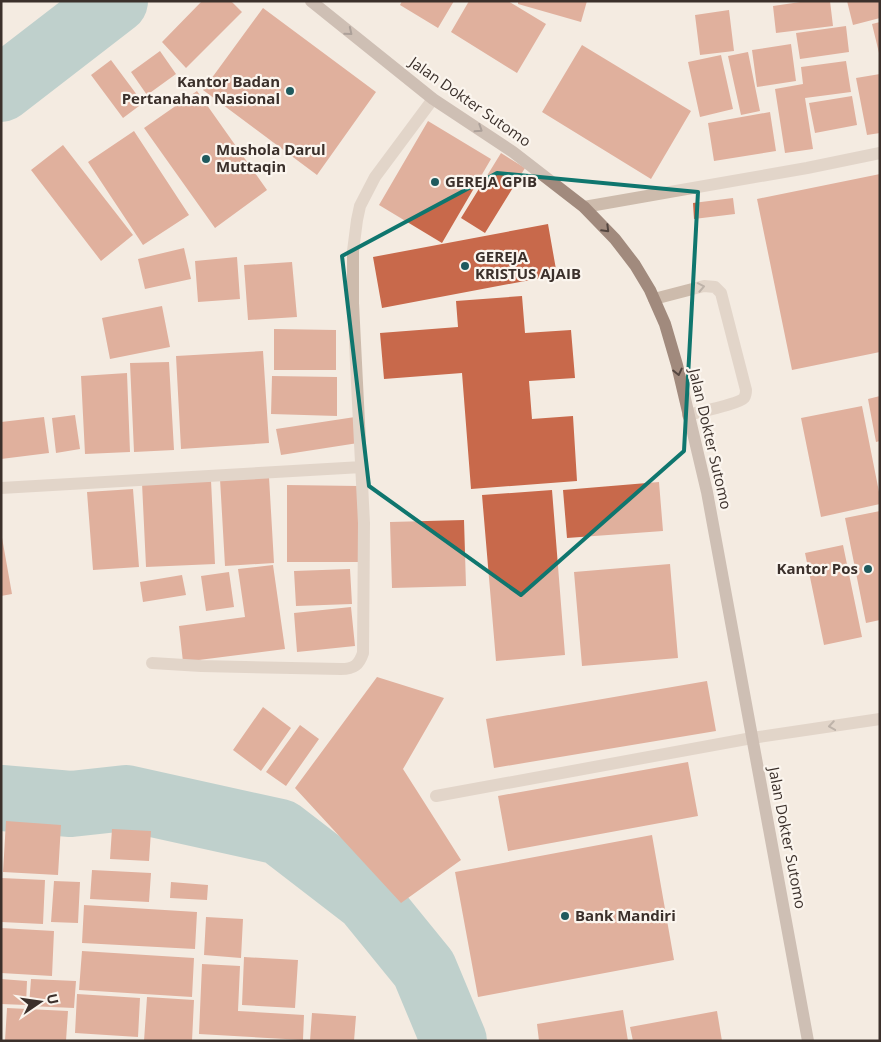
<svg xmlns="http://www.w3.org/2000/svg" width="881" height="1042" font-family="'Open Sans',sans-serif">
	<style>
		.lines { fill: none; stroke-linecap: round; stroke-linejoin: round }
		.river { stroke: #7fb0b2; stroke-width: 66 }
		.building { fill: #c8694b }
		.service { stroke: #cdbbac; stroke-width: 12 }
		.minor { stroke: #cdbbac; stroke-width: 12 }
		.secondary { stroke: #a18a7d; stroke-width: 12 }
		.oneway { stroke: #544640 }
		.oneway2 { stroke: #7d6f65 }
		.marked { fill: none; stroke: #0f766e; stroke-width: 4; stroke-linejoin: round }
		.poi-dot { fill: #1f5a5e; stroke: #fbf5ee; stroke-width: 2 }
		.labels { text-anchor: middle; stroke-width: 4.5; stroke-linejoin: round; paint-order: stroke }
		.poi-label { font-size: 15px; font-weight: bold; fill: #3b302b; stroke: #fbf5ee; text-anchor: start }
		.street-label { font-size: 15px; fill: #3b302b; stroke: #fbf5ee }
	</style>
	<rect width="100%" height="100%" fill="#f4ebe1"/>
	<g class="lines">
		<path class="river" d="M1,89l114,-88
			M1,798l70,6 55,-6 154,34 87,67 57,70 30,72"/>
	</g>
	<path class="building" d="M202,1h29l11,11 -56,56 -24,-26z
		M402,1h52l-16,27 -38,-23z
		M469,1h39l38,23 -29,49 -66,-41z
		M518,1h69l-6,21 -63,-18z
		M807,1h23l3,25 -57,7 -3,-27z
		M847,1h33v17l-27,7z
		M263,8l113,84 -59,83 -114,-85z
		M729,10l5,41 -34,4 -5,-40z
		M880,22v31h-1l-7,-29z
		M846,26l3,26 -49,7 -4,-26z
		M791,44l5,37 -39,6 -5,-37z
		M582,45l109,66 -40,68 -109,-67z
		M160,51l16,23 -29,21 -16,-23z
		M748,52l12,59 -19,4 -13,-59z
		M721,55l12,54 -33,8 -12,-55z
		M111,60l32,43 -20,15 -32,-43z
		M846,61l5,31 -46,6 8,51 -28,4 -10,-64 28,-5 -2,-17z
		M880,74v59l-13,2 -11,-57z
		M197,91l70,99 -52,38 -71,-100z
		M852,96l5,29 -42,8 -6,-30z
		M770,112l6,39 -62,10 -6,-38z
		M428,121l63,38 -49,84 -63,-38z
		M134,131l55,84 -46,30 -55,-83z
		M63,145l70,90 -32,26 -70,-91z
		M501,153l24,15 -40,65 -24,-15z
		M880,174v178l-88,18 -35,-171z
		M733,198l2,16 -41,5 -1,-16z
		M548,224l9,51 -175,33 -9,-51z
		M184,248l7,31 -46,10 -7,-30z
		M237,257l3,42 -42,3 -3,-41z
		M292,262l5,55 -49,3 -4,-55z
		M522,296l3,37 46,-3 4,48 -46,3 3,38 41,-3 4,65 -106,8 -9,-116 -78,6 -4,-46 78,-6 -2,-26z
		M162,306l8,41 -60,12 -8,-41z
		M274,329l62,1v40h-62z
		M263,351l6,92 -88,6 -5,-93z
		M169,362l5,88 -40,2 -4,-89z
		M127,373l3,79 -45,2 -4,-78z
		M272,376l65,1v39l-66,-2z
		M880,396v45l-4,1 -8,-43z
		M862,406l18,91v7l-59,13 -20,-99z
		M75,415l5,34 -24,4 -4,-35z
		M44,417l5,36 -48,6v-37z
		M355,417l3,26 -77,12 -5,-26z
		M269,477l5,86 -49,3 -5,-87z
		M211,480l4,84 -69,3 -4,-84z
		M659,482l4,49 -96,7 -4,-48z
		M287,485l72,1v76h-72z
		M133,489l6,78 -46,3 -6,-78z
		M552,490l13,165 -69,6 -14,-166z
		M880,511v109l-14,3 -21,-105z
		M464,520l2,66 -74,2 -2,-66z
		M1,532l11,62 -11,2z
		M843,545l19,92 -38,8 -19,-92z
		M670,564l8,94 -96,8 -8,-94z
		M273,565l12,84 -102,13 -4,-36 66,-9 -7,-48z
		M350,569l2,35 -56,2 -2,-35z
		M229,572l5,35 -28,4 -5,-35z
		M182,575l4,20 -43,7 -3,-20z
		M351,607l4,39 -58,6 -3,-39z
		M377,677l67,21 -41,71 58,91 -60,43 -106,-115z
		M707,681l9,50 -222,37 -8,-49z
		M263,707l28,21 -30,43 -28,-21z
		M300,725l19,14 -33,47 -20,-14z
		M688,762l10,54 -190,35 -10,-55z
		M6,821l55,4 -3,50 -55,-3z
		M112,829l39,2 -2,30 -39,-2z
		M652,835l22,125 -196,37 -23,-125z
		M92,870l59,3 -2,29 -59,-3z
		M1,878l44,2 -2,44 -42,-2z
		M54,881l26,1 -2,41 -27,-1z
		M171,882l37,3 -1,15 -37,-2z
		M84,905l113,7 -2,37 -113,-6z
		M206,917l37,2 -2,39 -37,-3z
		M1,928l53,3 -2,45 -51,-3z
		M82,951l112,7 -2,39 -113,-7z
		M244,957l54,3 -3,48 -53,-3z
		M202,964l38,2 -2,45 66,4 -1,25 -104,-6z
		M1,979l26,2 -1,24 -25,-1z
		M31,979l45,2 -2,27 -45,-2z
		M77,994l63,4 -2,39 -63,-4z
		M147,997l47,3 -2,41h-48z
		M7,1008l61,3 -2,30h-61z
		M623,1010l5,31h-89l-2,-17z
		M717,1011l5,30h-89l-3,-14z
		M312,1013l44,3 -2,25h-44z"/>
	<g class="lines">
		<path class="service" d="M654,299l50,-13 11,1 6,6 25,97c0,4 0,5 -2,8 -5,6 -46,14 -56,17
			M436,796l316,-58"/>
		<path class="minor" d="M584,207l223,-39 73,-15
			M1,488l361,-21
			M152,663l49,3 140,3c13,0 18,-4 22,-16l1,-130 -11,-220v-52l4,-31 3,-14 15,-29 58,-78
			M752,738l128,-19"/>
		<path class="secondary" d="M311,1l122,98 80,53 71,55 31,32 20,26 15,25 15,34 12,41 30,127 101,549"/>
	</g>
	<defs><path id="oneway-chevron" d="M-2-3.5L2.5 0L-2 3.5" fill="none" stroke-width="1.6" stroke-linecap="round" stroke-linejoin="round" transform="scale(1.25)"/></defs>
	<g class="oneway">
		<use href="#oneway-chevron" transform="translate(349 32) rotate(39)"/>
		<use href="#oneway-chevron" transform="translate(479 129) rotate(33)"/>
		<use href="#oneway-chevron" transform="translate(606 229) rotate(45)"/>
		<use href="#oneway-chevron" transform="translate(678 372) rotate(77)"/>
	</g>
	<g class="oneway2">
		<use href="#oneway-chevron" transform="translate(701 287) rotate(-11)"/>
		<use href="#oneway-chevron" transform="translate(832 726) rotate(171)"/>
	</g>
	<path d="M0 0H881V1042H0ZM497,173l201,19 -14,259 -163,144 -152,-109 -27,-230z" fill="#f4ebe1" fill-opacity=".55" fill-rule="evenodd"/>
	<path class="marked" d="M497,173l201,19 -14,259 -163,144 -152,-109 -27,-230z"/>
	<g class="poi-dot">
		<circle cx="290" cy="91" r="5"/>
		<circle cx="206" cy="159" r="5"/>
		<circle cx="435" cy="182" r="5"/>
		<circle cx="465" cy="266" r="5"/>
		<circle cx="868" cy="569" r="5"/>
		<circle cx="565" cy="916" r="5"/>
	</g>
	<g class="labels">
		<g class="poi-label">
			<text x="280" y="87" text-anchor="end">Kantor Badan<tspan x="280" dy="17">Pertanahan Nasional</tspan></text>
			<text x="216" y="155">Mushola Darul<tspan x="216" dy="17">Muttaqin</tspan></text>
			<text x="445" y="187">GEREJA GPIB</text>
			<text x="475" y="262">GEREJA<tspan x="475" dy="17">KRISTUS AJAIB</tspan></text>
			<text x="858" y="574" text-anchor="end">Kantor Pos</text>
			<text x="575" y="921">Bank Mandiri</text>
		</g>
		<g class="street-label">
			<text transform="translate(470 102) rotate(35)" y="5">Jalan Dokter Sutomo</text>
			<text transform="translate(710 439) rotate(77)" y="5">Jalan Dokter Sutomo</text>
			<text transform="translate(787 838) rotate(79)" y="5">Jalan Dokter Sutomo</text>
		</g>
	</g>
	<rect width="881" height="1042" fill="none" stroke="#3b302b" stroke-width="5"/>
	<g transform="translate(40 1002) rotate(77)" stroke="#fbf5ee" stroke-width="4" paint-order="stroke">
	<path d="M0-4L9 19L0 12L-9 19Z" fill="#3b302b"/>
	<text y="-8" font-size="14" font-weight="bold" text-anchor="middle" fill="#3b302b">U</text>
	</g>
</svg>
